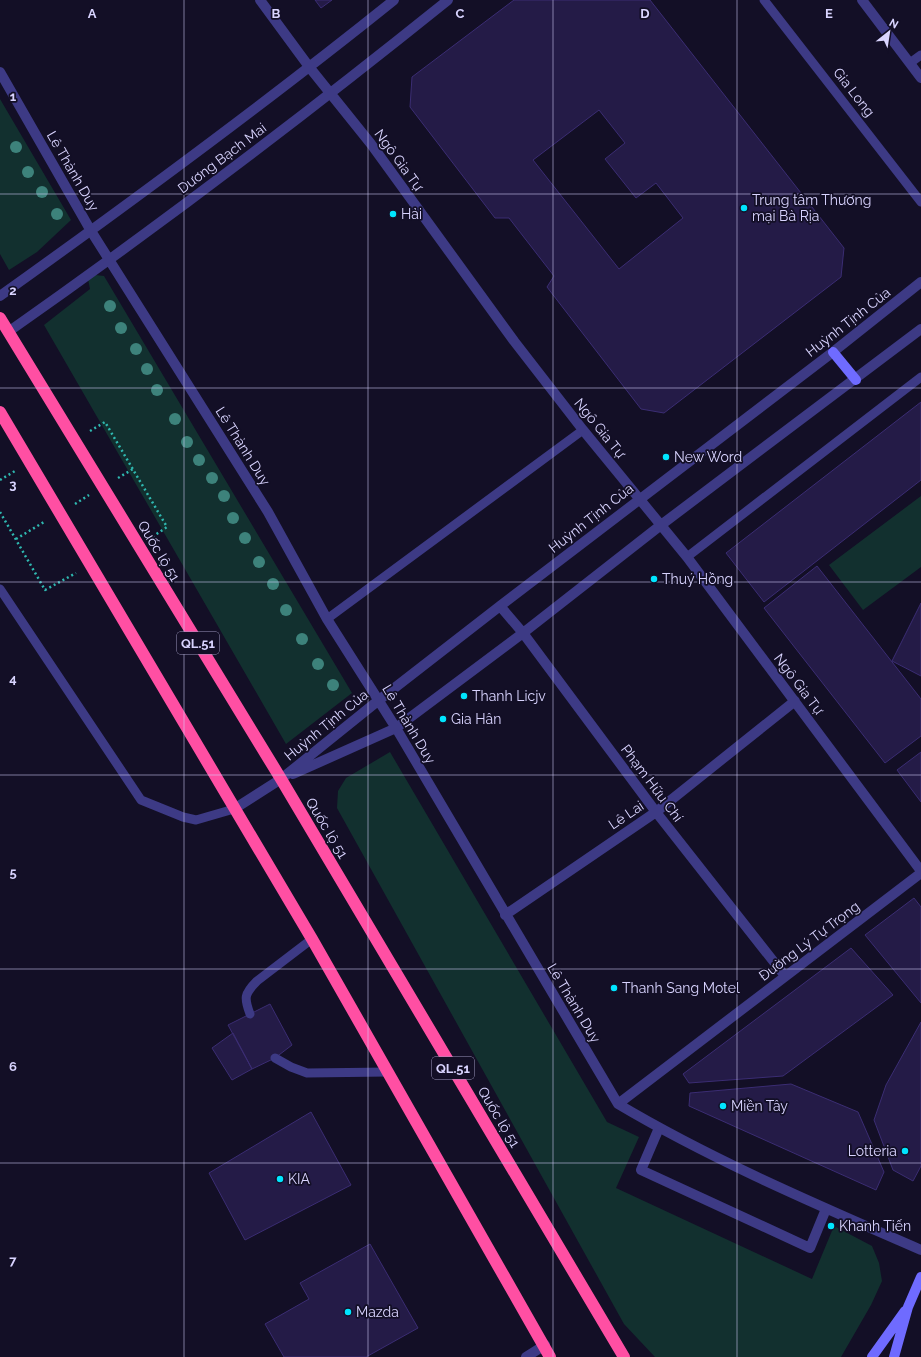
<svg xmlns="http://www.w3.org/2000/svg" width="921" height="1357" font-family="Raleway,sans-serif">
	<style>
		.green { fill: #12302f }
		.building { fill: #241b47; stroke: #3b2d73; fill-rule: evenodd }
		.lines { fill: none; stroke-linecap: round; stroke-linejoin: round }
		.path { stroke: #2fb8b0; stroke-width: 2.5; stroke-dasharray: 2 3; stroke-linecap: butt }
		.lane { stroke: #3d3a85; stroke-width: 9 }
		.street { stroke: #3d3a85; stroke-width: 10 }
		.secondary { stroke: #6f6bff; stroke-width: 10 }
		.highway { stroke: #ff4fa3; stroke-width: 12 }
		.tree { fill: #3d827b }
		.grid { fill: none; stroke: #d9d4ff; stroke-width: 1; stroke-opacity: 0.55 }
		.poi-dot { fill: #00e5ff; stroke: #130f26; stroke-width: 1.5 }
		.labels { text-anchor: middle; stroke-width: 3.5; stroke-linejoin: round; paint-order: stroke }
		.shield { fill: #130f26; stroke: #9e99be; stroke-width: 1 }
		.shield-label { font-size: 13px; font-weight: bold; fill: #d9d4ff }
		.street-label { font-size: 14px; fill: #d9d4ff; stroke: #130f26 }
		.poi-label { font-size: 14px; fill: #d9d4ff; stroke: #130f26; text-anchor: start }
		.grid-label { font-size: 13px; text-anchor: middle; font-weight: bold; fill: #d9d4ff; stroke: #130f26; stroke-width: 3.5; stroke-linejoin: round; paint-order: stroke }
	</style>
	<rect width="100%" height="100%" fill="#130f26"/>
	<path class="green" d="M0,99l71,121 -34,32 -28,18 -9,-16z
		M87,274l17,2 248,417 -66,51 -242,-419 46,-36z
		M921,496v71l-58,43 -34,-45z
		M390,752l217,370 32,15 -23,51 196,91 22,-53 38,20 7,17 3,18 -11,24 -30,52h-186l-31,-33 -287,-516 1,-17 8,-13z"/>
	<path class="building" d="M315,0h17l-11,8z
		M514,0h136l194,248 -3,29 -177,136 -23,-4 -94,-122 7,-11 -45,-58h-14l-85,-111 2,-30zM599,110l26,33 -20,16 31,39 20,-15 27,35 -64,51 -86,-109z
		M921,402v78l-157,122 -38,-49z
		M817,566l104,133v37l-36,27 -121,-155z
		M921,603v73l-29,-15z
		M921,752v50l-24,-32z
		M914,898l7,9v96l-56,-68z
		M851,948l42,47 -110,81 -94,7 -6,-9z
		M270,1004l22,41 -17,13 -23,11 -24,-44z
		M921,1022v144l-8,15 -20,-11 -19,-50 12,-35z
		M233,1033l19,36 -20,11 -20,-32z
		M791,1084l67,28 26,60 -8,18 -187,-84 1,-13z
		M311,1112l40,73 -106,55 -36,-67z
		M370,1244l48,84 -52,29h-82l-19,-33 44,-25 -9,-16z"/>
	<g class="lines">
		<path class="path" d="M90,431l15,-9 62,105 -15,10
			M118,478l15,-9
			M0,480l15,-9
			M75,504l14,-9
			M0,512l45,78 31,-17
			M16,539l28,-17"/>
		<path class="lane" d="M764,0l157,202
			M910,63l11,-8
			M687,557l234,-180
			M0,589l141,211 42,17 13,3 38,-11
			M327,619l256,-189
			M250,1014c-6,-16 -6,-20 7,-33l55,-42
			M275,1058l16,9 16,6 81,-1"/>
		<path class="street" d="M260,0l50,68 61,76 143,197 69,89 104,127 234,314
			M862,0l59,78
			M0,72l91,159 177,281 59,107 69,109 222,376c96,57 200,101 303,146
			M0,296c134,-96 266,-193 394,-296
			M8,332c151,-106 297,-217 440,-332
			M500,606l23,27 133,179 129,164
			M293,774l103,-46 127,-95 138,-108 260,-196
			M234,809l47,-30 98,-79 121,-94 333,-254 88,-70
			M505,915l151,-103 139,-111
			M618,1104l303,-231
			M659,1128l-18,42 169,78 16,-39
			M526,1357l19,-12"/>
		<path class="secondary" d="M833,352l23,28
			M872,1357l33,-46
			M894,1357l14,-50 13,-30"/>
		<path class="highway" d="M0,318l281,461 343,578
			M0,412l312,527 238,418"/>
	</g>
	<g class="tree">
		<circle cx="16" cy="147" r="6"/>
		<circle cx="28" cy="172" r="6"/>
		<circle cx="42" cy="192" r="6"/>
		<circle cx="57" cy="214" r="6"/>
		<circle cx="110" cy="306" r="6"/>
		<circle cx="121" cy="328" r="6"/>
		<circle cx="136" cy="349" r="6"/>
		<circle cx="147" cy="369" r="6"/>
		<circle cx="157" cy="390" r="6"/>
		<circle cx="175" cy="419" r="6"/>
		<circle cx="187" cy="442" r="6"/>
		<circle cx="199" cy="460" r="6"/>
		<circle cx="212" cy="478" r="6"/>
		<circle cx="224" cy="496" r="6"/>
		<circle cx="233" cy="518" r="6"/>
		<circle cx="245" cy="538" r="6"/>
		<circle cx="259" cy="562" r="6"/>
		<circle cx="273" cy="584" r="6"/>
		<circle cx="286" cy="610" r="6"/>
		<circle cx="302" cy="639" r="6"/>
		<circle cx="318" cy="664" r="6"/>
		<circle cx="333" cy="685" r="6"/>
	</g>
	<path class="grid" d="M184,0v1357M368,0v1357M553,0v1357M737,0v1357M0,194h921M0,388h921M0,582h921M0,775h921M0,969h921M0,1163h921"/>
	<g class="poi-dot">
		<circle cx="744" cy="208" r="4"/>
		<circle cx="393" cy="214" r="4"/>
		<circle cx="666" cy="457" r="4"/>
		<circle cx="654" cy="579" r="4"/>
		<circle cx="464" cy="696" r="4"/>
		<circle cx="443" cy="719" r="4"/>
		<circle cx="614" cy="988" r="4"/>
		<circle cx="723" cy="1106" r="4"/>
		<circle cx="905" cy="1151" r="4"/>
		<circle cx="280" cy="1179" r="4"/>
		<circle cx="831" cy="1226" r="4"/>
		<circle cx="348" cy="1312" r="4"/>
	</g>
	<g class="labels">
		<g class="shield">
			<rect x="177" y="632" width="42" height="22" rx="3"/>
			<rect x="432" y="1057" width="42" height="22" rx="3"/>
		</g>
		<g class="shield-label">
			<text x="198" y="648">QL.51</text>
			<text x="453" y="1073">QL.51</text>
		</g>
		<g class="street-label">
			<text transform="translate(854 92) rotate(52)" y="5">Gia Long</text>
			<text transform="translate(222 158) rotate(-37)" y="5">Dương Bạch Mai</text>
			<text transform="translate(399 160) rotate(54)" y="5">Ngô Gia Tự</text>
			<text transform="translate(73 171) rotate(60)" y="5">Lê Thành Duy</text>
			<text transform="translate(848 322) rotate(-38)" y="5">Huỳnh Tịnh Của</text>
			<text transform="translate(600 428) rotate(51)" y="5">Ngô Gia Tự</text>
			<text transform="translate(243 446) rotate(58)" y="5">Lê Thành Duy</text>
			<text transform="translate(591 518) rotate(-38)" y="5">Huỳnh Tịnh Của</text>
			<text transform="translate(159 551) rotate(59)" y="5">Quốc lộ 51</text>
			<text transform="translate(799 684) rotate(53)" y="5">Ngô Gia Tự</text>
			<text transform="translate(409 724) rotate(59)" y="5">Lê Thành Duy</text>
			<text transform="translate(326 725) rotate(-39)" y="5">Huỳnh Tịnh Của</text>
			<text transform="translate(652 783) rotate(53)" y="5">Phạm Hữu Chí</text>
			<text transform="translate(626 815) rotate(-34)" y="5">Lê Lai</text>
			<text transform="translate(327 828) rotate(59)" y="5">Quốc lộ 51</text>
			<text transform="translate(809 941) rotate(-37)" y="5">Đường Lý Tự Trọng</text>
			<text transform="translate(574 1003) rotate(59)" y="5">Lê Thành Duy</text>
			<text transform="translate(499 1117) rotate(59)" y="5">Quốc lộ 51</text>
		</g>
		<g class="poi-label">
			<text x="752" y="205">Trung tâm Thương<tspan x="752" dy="16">mại Bà Rịa</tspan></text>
			<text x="401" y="219">Hải</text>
			<text x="674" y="462">New Word</text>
			<text x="662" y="584">Thuý Hồng</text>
			<text x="472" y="701">Thanh Licjv</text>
			<text x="451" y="724">Gia Hân</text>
			<text x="622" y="993">Thanh Sang Motel</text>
			<text x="731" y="1111">Miền Tây</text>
			<text x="897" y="1156" text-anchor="end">Lotteria</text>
			<text x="288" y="1184">KIA</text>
			<text x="839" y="1231">Khanh Tiến</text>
			<text x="356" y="1317">Mazda</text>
		</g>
	</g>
	<g class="grid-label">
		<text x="92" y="18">A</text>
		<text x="276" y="18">B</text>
		<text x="460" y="18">C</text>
		<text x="645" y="18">D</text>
		<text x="829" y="18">E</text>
		<text x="13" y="101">1</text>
		<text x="13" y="295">2</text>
		<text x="13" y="489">3</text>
		<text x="13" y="683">4</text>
		<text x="13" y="877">5</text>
		<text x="13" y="1071">6</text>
		<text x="13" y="1265">7</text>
	</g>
	<g transform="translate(889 32) rotate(30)" stroke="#130f26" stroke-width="3" paint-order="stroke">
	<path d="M0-3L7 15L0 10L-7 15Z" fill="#d9d4ff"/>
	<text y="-6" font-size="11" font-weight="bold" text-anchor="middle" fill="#d9d4ff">N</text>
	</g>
</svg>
